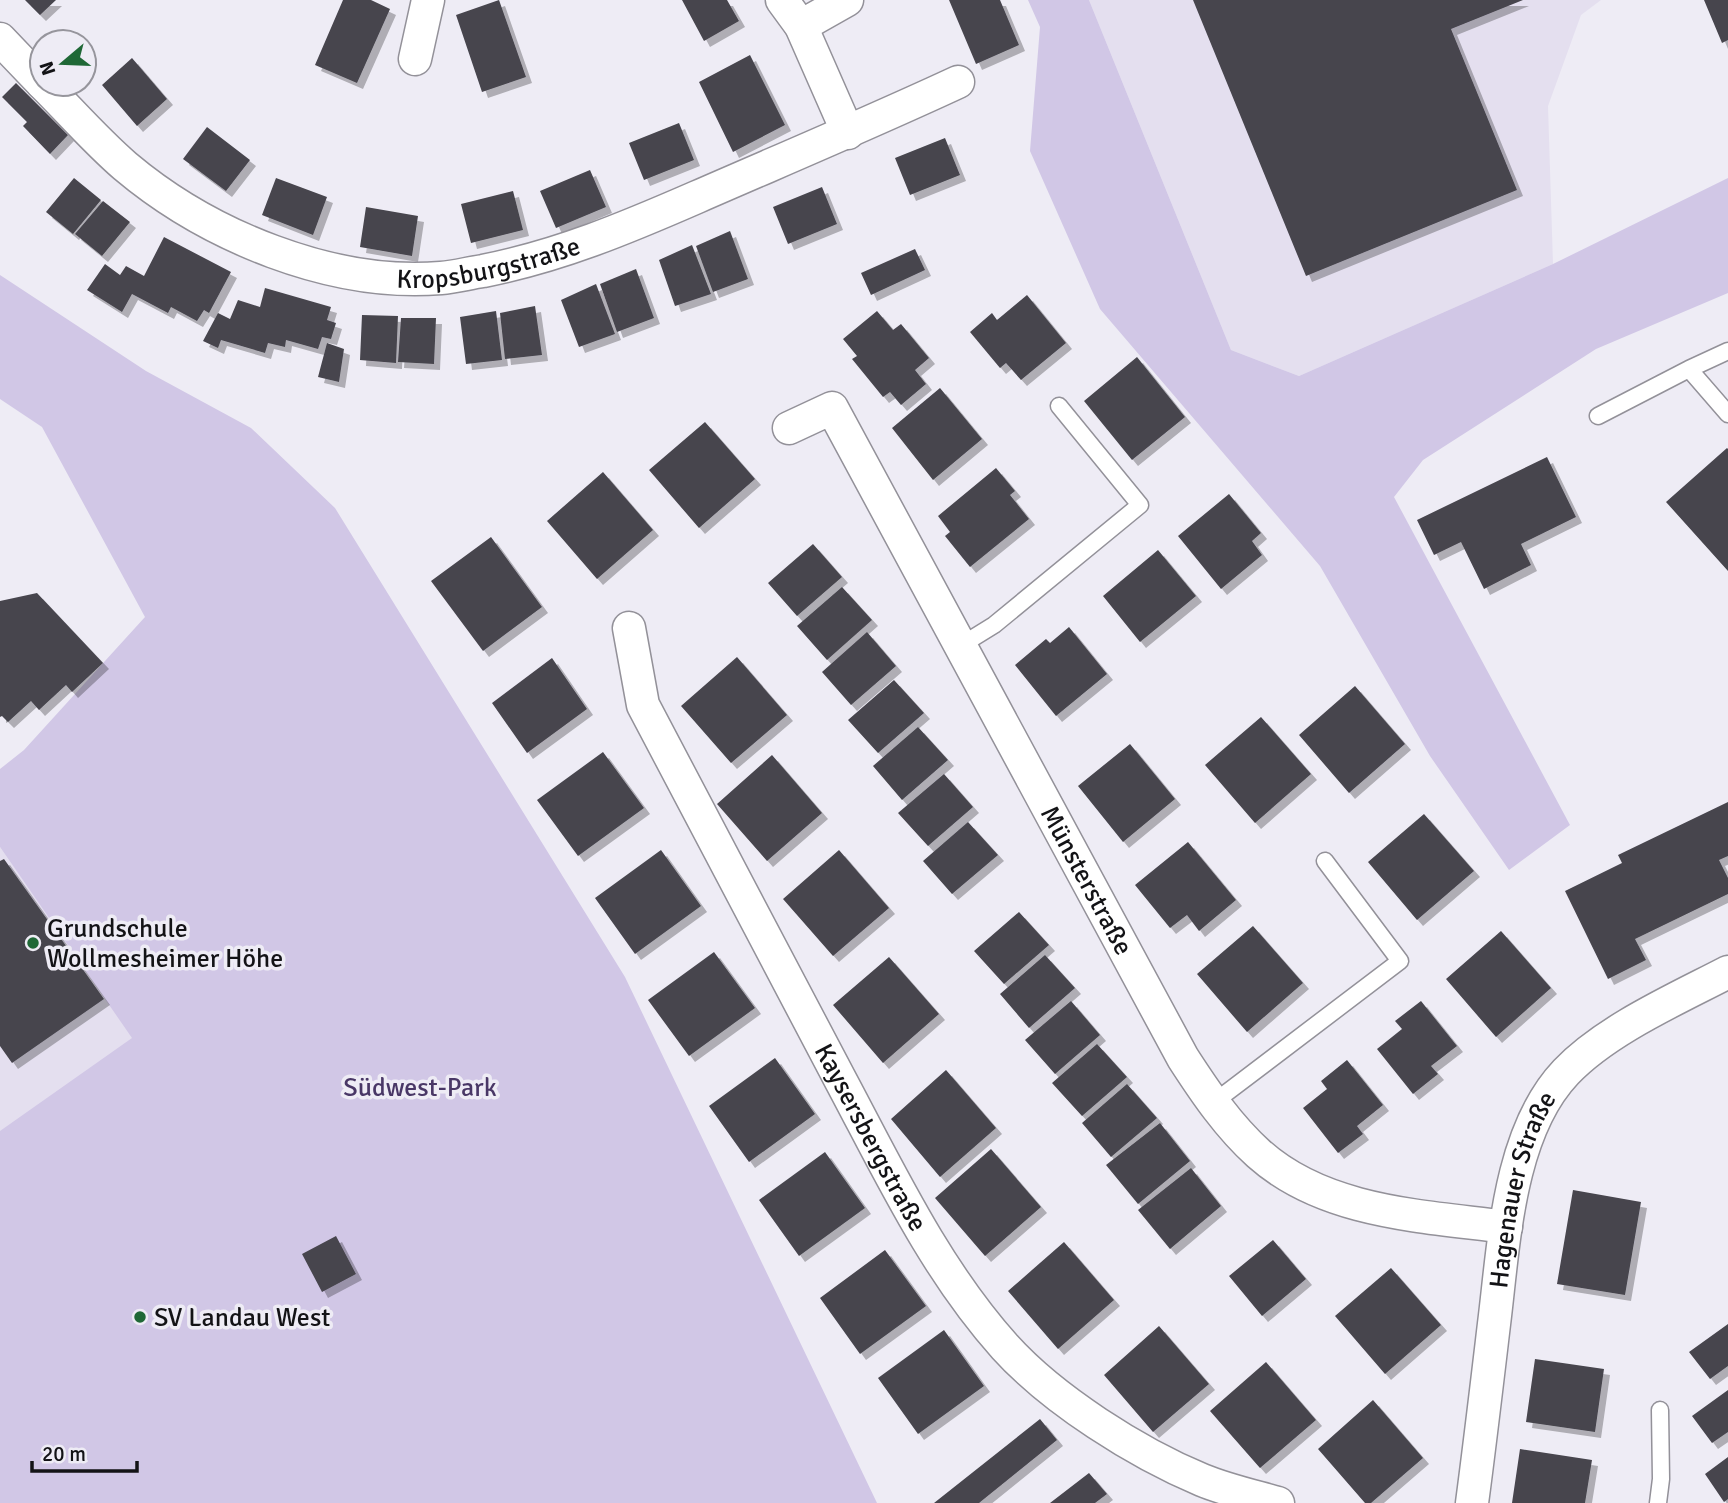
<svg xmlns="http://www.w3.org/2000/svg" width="1728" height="1503" font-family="Signika,sans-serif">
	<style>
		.built { fill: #e4dfef }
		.green { fill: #d1c7e6 }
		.building { fill: #47454d; filter: url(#shadow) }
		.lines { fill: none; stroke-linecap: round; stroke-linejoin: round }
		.service-casing { stroke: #939199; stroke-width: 19 }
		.minor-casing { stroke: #939199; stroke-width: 35 }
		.service { stroke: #fff; stroke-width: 16 }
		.minor { stroke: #fff; stroke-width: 32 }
		.poi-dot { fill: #1f6836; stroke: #eeecf5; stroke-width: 2.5 }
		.labels { text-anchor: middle; stroke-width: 7; stroke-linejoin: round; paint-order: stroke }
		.street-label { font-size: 26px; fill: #131316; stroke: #eeecf5 }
		.poi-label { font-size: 26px; fill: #131316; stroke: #eeecf5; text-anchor: start }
		.park-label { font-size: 26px; fill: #493766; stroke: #eeecf5 }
	</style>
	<defs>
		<filter id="shadow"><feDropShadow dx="6" dy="6" stdDeviation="0" flood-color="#0004"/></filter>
	</defs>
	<rect width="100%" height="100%" fill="#eeecf5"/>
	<path class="built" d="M1089,0h512l-20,15 -33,91 5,158 -254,112 -68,-26z
		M0,847l133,191 -133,95z"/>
	<path class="green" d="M1028,0h61l142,350 68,26 254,-112 175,-86v115l-132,56 -173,111 -29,37 176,328 -61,45 -79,-114 -110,-190 -220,-257 -70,-158 10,-124z
		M0,275l146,96 105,57 84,80 290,469 252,526h-877v-372l132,-93 -132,-191v-78l24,-19 121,-133 -103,-190 -42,-28z"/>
	<path class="building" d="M25,0h31l-16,15z
		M343,0h28l19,9 -33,74 -42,-18z
		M499,0l27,77 -44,15 -26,-77z
		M682,0h45l12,21 -35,20z
		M949,0h51l19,45 -43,19z
		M1193,0h330l-72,29 66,161 -211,86z
		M1704,0h24v40l-6,3z
		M750,55l35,70 -52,27 -34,-70z
		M132,58l35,41 -30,27 -35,-41z
		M16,83l52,52 -18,19 -27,-28 4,-4 -25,-25z
		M679,123l15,37 -50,20 -15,-37z
		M207,127l43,33 -24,31 -43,-32z
		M945,138l15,37 -50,20 -15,-37z
		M590,170l16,37 -50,21 -16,-37z
		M74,178l27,22 -28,34 -27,-22z
		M276,178l51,19 -14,38 -51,-20z
		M822,187l15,37 -49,20 -15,-37z
		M513,191l10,39 -52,13 -10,-39z
		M103,201l27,21 -28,34 -27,-22z
		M366,207l52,9 -6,40 -52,-9z
		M730,231l18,48 -35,13 -17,-46z
		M164,237l67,35 -22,41 -5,-3 -7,11 -26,-14 -3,6 -36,-19 -10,18 -35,-22 18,-26 15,11 6,-9 18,10z
		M692,245l19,49 -36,12 -16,-46z
		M915,249l10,21 -54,25 -10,-22z
		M636,269l18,49 -37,14 -17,-48z
		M596,284l19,50 -36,13 -18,-47z
		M265,288l66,19 -4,13 9,3 -5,16 -9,-2 -4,12 -32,-9 -1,7 -17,-4 -3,10 -44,-13 -3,8 -15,-7 15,-28 12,6 8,-19 22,7z
		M1027,295l39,48 -45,37 -15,-17 -6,5 -30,-36 22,-19 5,7z
		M535,306l7,49 -37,4 -5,-46z
		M496,311l6,49 -36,4 -6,-47z
		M877,311l16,19 8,-6 28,34 -14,12 11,14 -25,21 -11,-13 -7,5 -31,-38 5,-3 -14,-17z
		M362,315l36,1 -2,47 -36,-3z
		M401,318h35l-2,46 -36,-2z
		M327,343l17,6 -5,33 -21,-5z
		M1137,357l48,60 -53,43 -48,-59z
		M940,388l42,51 -49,41 -41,-52z
		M705,422l50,57 -56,49 -50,-58z
		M1727,448l1,1v122l-62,-69z
		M1547,457l29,60 -55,27 10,21 -47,24 -23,-47 -27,13 -17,-35z
		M996,468l19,23 -5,4 19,24 -59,48 -25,-31 5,-4 -12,-16z
		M603,472l50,58 -56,49 -50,-58z
		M1229,494l32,39 -9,8 10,14 -41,34 -43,-53z
		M491,537l51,70 -59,44 -52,-70z
		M813,544l29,33 -45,39 -29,-33z
		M1158,550l38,46 -56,46 -37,-46z
		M842,587l30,33 -45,40 -30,-34z
		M37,593l66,70 -31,29 -6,-7 -27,25 -8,-9 -23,21 -6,-6 -2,1v-116z
		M1069,627l38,47 -51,42 -41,-51 31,-26 4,4z
		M867,632l29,34 -45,39 -29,-33z
		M737,657l50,58 -56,48 -50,-57z
		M552,658l35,51 -60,44 -35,-50z
		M894,680l30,33 -46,40 -30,-33z
		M1355,686l50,58 -56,49 -50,-58z
		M1261,717l50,57 -56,49 -50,-58z
		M918,727l30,33 -46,40 -29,-34z
		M1130,744l45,55 -52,43 -45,-56z
		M603,752l41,56 -66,48 -41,-56z
		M772,755l50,58 -55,48 -50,-57z
		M944,774l29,33 -45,39 -30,-33z
		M1728,802v54l-9,4 9,18v16l-93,45 11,21 -38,19 -43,-88 57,-28 -4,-8z
		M1424,814l50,57 -57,49 -49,-58z
		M968,822l30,33 -46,39 -29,-33z
		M1188,842l48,58 -37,31 -12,-16 -17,13 -35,-43z
		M661,850l40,56 -66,48 -40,-56z
		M839,850l50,58 -56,48 -50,-57z
		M4,859l100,140 -92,64 -12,-17v-185z
		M1019,912l30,33 -45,39 -30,-33z
		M1253,926l50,57 -56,49 -50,-58z
		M1501,931l50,57 -55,49 -50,-58z
		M714,952l41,56 -66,48 -41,-56z
		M1045,955l30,33 -46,40 -29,-34z
		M889,957l50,57 -56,49 -50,-58z
		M1071,1001l29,34 -45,39 -30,-34z
		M1421,1001l36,45 -26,20 7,8 -25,20 -36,-45 25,-20 -7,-8z
		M1097,1044l30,33 -45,39 -30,-33z
		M775,1058l40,56 -66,48 -40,-56z
		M1347,1060l36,45 -26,21 6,8 -25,19 -35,-45 24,-19 -6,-8z
		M946,1070l50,58 -56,49 -49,-58z
		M1127,1084l30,34 -46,39 -29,-34z
		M1160,1123l30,38 -52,43 -32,-39z
		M991,1149l50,58 -56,49 -50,-58z
		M825,1152l40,56 -66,48 -40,-56z
		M1191,1168l30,38 -51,43 -32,-39z
		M1573,1190l68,12 -16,93 -68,-11z
		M336,1236l20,38 -34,18 -20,-38z
		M1273,1240l33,39 -44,37 -33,-40z
		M1064,1242l50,58 -56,49 -50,-58z
		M885,1250l41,56 -66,48 -40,-56z
		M1391,1268l50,57 -56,49 -50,-58z
		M1728,1324v42l-18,13 -21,-27z
		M1159,1326l50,58 -56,48 -49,-57z
		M944,1330l40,56 -66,48 -40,-56z
		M1535,1359l69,10 -9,63 -69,-10z
		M1266,1362l50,58 -56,48 -50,-57z
		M1728,1390v42l-16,11 -20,-27z
		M1373,1400l50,58 -52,45h-6l-47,-54z
		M1040,1419l17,21 -78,63h-45z
		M1520,1449l72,11 -7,43h-73z
		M1728,1457v42l-4,3 -19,-28z
		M1089,1473l18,21 -12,9h-45z"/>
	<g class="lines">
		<g class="service-casing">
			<path id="service" d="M1728,351l-39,18 39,45
				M1598,416l91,-47
				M960,646l34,-21 146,-120 -81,-99
				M1213,1103l187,-142 -75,-100
				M1658,1503l3,-24 -1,-69"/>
		</g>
		<g class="minor-casing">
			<g id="minor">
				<path d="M782,0l19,26 47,107"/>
				<path d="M801,26l46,-26"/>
				<path d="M0,39l42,44"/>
				<path d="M415,59l13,-59"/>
				<path id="s1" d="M43,84c27,27 53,57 82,82 83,70 207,121 316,112 14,-1 28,-5 42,-7 76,-15 143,-43 214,-74 87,-38 175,-75 261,-115"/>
				<path id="s2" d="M789,428l43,-20 351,650c22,34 45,68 76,96 66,59 164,62 247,73"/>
				<path id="s3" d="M629,628l14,77c66,125 131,251 198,376 49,92 94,188 164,266 48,53 132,106 197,133 24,10 51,16 76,23"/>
				<path id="s4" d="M1472,1503c8,-60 15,-120 22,-179 10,-80 14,-191 72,-252 40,-42 110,-73 162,-100"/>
			</g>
		</g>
		<use href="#service" class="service"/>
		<use href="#minor" class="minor"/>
	</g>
	<g class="poi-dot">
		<circle cx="33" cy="943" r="7"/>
		<circle cx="140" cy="1317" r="7"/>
	</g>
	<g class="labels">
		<g class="street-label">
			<text dy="9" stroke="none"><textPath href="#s1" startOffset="508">Kropsburgstraße</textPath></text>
			<text dy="9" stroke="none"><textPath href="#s2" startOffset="584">Münsterstraße</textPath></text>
			<text dy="9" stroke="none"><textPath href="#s3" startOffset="567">Kaysersbergstraße</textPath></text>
			<text dy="9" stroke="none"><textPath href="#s4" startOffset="318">Hagenauer Straße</textPath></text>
		</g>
		<g class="poi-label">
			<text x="47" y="937">Grundschule<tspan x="47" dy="30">Wollmesheimer Höhe</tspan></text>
			<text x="154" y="1326">SV Landau West</text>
		</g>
		<g class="park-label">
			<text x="420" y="1096">Südwest-Park</text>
		</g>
	</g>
	<g transform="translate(63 63) rotate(251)"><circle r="33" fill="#eeecf5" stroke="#96959c" stroke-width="2"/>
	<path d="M0-5L12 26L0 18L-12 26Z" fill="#1f6836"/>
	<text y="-10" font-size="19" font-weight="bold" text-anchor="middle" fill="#131316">N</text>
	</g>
	<path d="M32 1461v10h105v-10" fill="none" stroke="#131316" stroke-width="3.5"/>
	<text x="42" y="1461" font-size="21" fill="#131316" stroke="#eeecf5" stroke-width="5" paint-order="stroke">20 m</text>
</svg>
